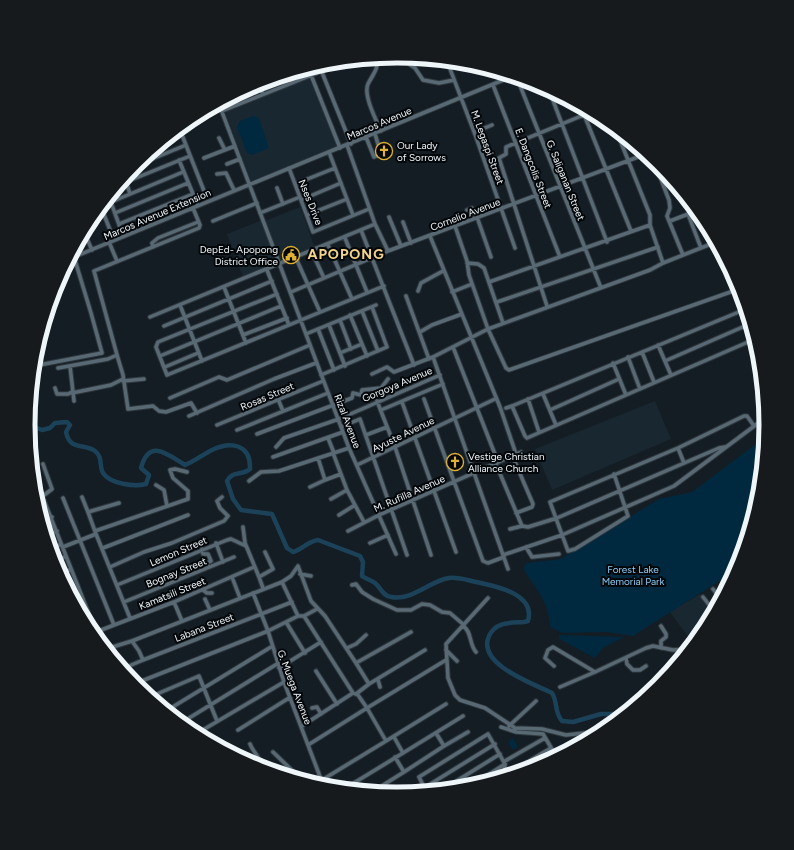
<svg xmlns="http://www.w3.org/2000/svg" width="794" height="850" font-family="Figtree,sans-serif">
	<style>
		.built { fill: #182730 }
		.green { fill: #00293f }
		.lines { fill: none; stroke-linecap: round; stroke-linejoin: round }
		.river { stroke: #1b4259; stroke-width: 4.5 }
		.minor-casing { stroke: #2e373d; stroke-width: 5.5 }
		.minor { stroke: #586974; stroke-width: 3.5 }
		.labels { text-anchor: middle; stroke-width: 4; stroke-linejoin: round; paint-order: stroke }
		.street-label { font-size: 10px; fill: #eff6fa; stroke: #040709 }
		.poi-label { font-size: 10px; fill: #eff6fa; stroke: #040709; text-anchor: start }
		.park-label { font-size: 10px; fill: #8ccdf7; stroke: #040709 }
		.district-label { font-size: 14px; font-weight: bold; letter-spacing: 1px; fill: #f4d489; stroke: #040709 }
		.rim { fill: none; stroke: #eff6fa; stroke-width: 5 }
	</style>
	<rect width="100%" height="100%" fill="#141d23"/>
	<path class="built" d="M310,76l27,70 -86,35 -26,-70z
		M300,207l15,41 -35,14 -15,-41z
		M262,220l15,44 -34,13 -16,-43z
		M655,401l16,38 -119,51 -17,-41z
		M700,594l14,17 -8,15 -17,12 -19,-26z"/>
	<path class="green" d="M253,116l6,2 10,30 -17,7 -5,-2 -10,-26 3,-6z
		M765,437l-6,60 -24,74 -102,65 -27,-4 -44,1 -12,-6c-1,-26 -14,-37 -27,-59l3,-5 35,-4 98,-60 33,-7z
		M559,635l65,2 -21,11 -8,10 -36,-19z
		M513,738l5,9 -5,3 -5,-8z"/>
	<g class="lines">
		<path class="river" d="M29,418l8,10 5,2 8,-2 5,-5 12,-1 3,3 -4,7c4,19 17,11 29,19 8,6 4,15 8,22 7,11 32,14 43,11l3,-9 -8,-7c8,-30 26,-14 44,-3 10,-4 17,-10 27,-15 19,-9 39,-6 38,19 -8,7 -17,1 -23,12l6,18 8,11 31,4 15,34 6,4c10,-3 15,-11 25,-12l42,16 3,6 -1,14c4,3 9,4 13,7 6,5 8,13 16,14 22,4 38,-16 58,-19 9,-1 18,2 27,4 18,4 60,11 52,39l-4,1c-13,1 -28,-1 -35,14 -13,28 45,48 63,57 6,9 2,19 10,28l11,1 28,-8h22"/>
		<g class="minor-casing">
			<path id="minor" d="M403,57l3,5 9,6 8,12 16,3 15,-3
				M378,58c0,12 -5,16 -10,26 -5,11 8,36 13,47
				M447,61l29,76 39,111
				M319,65l32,79
				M289,74l4,8
				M311,75l29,73
				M517,78l84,210
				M258,83l5,11
				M493,85l67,172
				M246,89l22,-9
				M539,90l5,-3
				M549,90l58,152
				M219,104l130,344 47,106
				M581,107l50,124
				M208,109l12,-4
				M222,111l100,-40
				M616,130l34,85v10l13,38
				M475,132l17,-7
				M366,137l8,20 7,-3 -6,-20
				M219,138l6,12
				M162,143l20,-8 24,61
				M347,145l28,79 13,27
				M329,152l24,63
				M204,158l31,-12
				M179,160l19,46
				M654,161l15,39 1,8 -3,8 16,39
				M227,164l13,-5
				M135,166l51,-21
				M289,168l24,64 56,-23
				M217,174l9,-1 8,17
				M125,178l5,16
				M126,182l64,-26
				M295,184l40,-16
				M277,188l6,16
				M109,197l12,33
				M301,200l40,-17
				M111,202l72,-30
				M101,207l11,28
				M467,210l5,-2 4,10
				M115,213l73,-30
				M260,213l40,-16
				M688,214l13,34
				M307,215l40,-16
				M389,217l12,29
				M477,217l14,40
				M213,221l44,-18
				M670,221l26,-10
				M403,222l8,21
				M119,224l74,-30
				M87,226l9,-4
				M455,226l12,35 2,14 19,54 18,39 3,2 230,-81
				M361,230l53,135
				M84,232l8,18
				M430,236l70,171 16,47
				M345,238l22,54
				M109,242l8,19
				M328,245l24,54
				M153,247l-1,-4 6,-5 40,-16
				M312,252l12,26
				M296,258l24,54
				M69,259l444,-183
				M467,263l11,1 6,4 19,55
				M267,270l22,55
				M489,282l161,-57
				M224,287l22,56
				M418,291l3,-8 22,-12
				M291,292l97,-41 258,-97
				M452,292l20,-8
				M277,294l-119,48 -2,5 11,28 217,-89
				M406,296l23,63
				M497,302l161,-55
				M180,305l22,56
				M547,306l-48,-148 7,-4v-7l85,-35
				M746,309l-234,97 13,30 2,2 228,-99
				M362,311l16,40
				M350,315l17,41
				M150,317l225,-93
				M743,319l4,7
				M340,320l11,29
				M329,325l16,41
				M164,326l108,-45
				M318,329l16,41
				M420,332l12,-7 30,-11
				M306,334l70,-29
				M243,335l44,-17
				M658,345l13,30
				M453,347l45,115
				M642,352l12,30
				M340,353l22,-9
				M117,355l6,20 5,34 25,-3 6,5 7,1 25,-9 6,10
				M160,356l121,-50
				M433,357l75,212
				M628,357l12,32
				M665,361l80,-35 8,14
				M613,363l13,32
				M34,366l68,-13 -11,-40 -17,-56
				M70,366l4,35
				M165,367l33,-14
				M58,368l50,-9 9,-4 -23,-84 105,-43 1,-3 -7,-17
				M372,374l15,-7 7,5 39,-15 55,-28 162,-59 13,-7 53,-21
				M321,375l66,-28 -15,-40
				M123,381l21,-2
				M55,388l2,6h11l4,-2
				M72,393l39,-8 12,-6
				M543,394l13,31
				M170,398l49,-21 8,3 83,-35
				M278,399l5,12
				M424,399l59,162 5,2 16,-6
				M528,399l11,33
				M377,401l18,46 36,108
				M402,402l54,150
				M506,408l6,-2
				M381,410l62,-26
				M550,410l69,-31
				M189,416l85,-37 42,-16
				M217,425l106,-44
				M341,427l19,-8 47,136
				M237,430l91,-37
				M257,434l95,-36 1,-5 8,2 1,-5 19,-2 7,-9
				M366,435l21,-8
				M328,438l6,15
				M276,447l8,-9 55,-19 101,-44
				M678,448l6,15
				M333,453l14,37 17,32
				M512,455l21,49 -1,3 -16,6
				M273,457l70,-25
				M318,458l7,22 16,-6
				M496,464l26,62
				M357,465l138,-66
				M32,470l68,172
				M614,474l14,42 -53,33 -7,2 -18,-49 128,-54 66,-32h3l7,10
				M249,481l12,-9 18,-1 70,-23
				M156,485l8,5 3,16
				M310,487l15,-7
				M35,496l7,-2
				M43,496l9,-7 -9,-25
				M82,497l6,15
				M63,498l51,127
				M331,499l16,-9
				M339,515l16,-10
				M42,521l10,-4
				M243,527l2,16 14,34
				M510,529l12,-3 6,1 29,-9 162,-70 6,-1
				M95,531l93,-32v-8l-15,-13 -3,-8 5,-1 12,3
				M348,531l31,-16 142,-63
				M96,534l34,84
				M47,535l10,-4
				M216,543l7,19
				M370,543l18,-8
				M63,547l33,-13 -8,-22 31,-9
				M526,547l6,10 27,-3
				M103,548l85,-33
				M51,549l10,-5
				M202,549l1,5h5l3,7 -4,2 1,4
				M503,555l59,-20 112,-49 91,-68
				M55,562l11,-6
				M110,567l34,-15 28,-9 52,-22 4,-5 -8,-8 -3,-7 5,-4
				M60,574l11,-5
				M300,574l11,2
				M232,577l8,21
				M282,582l9,-6 7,-10 13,35 14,15 31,47 55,-31
				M726,582l2,2
				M117,585l110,-45 4,-1 15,7
				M352,585l4,-1 6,8 11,7 24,11h14l11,-6 8,1 12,7 8,1 14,12
				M263,588l-4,-11 14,-8 -8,-17
				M713,589l8,10
				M203,590l4,3h5
				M253,593l15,38 16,51 40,105
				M703,597l11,14
				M488,598l-42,46 2,34 7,17 5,5 25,8 30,20 27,1 24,6 37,-4
				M205,599l5,11
				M124,602l110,-45
				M174,602l8,19
				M304,616l13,-7
				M286,622l19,31
				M463,626c9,5 6,19 13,26
				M96,632l78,-30 80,-35
				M694,636l11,-8
				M132,641l7,10 4,9
				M347,648l9,-4 10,-9
				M661,648v-7l5,-4v-3l-5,-8
				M106,649l26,-8 150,-59 16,34h6l49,77 5,2 9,13 -59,37
				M446,650l11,11
				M626,658l1,6 6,6h7l6,-4
				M356,663l13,21 -13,10
				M554,666l-9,-8 3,-8 5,-3 42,25 -35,15
				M279,668l42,-26
				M122,669l21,-9 149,-58
				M316,671l21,33
				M595,672l51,-24 7,-2 20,4 15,-1
				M378,680l2,7
				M134,684l134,-53 30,-15
				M369,684l56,-34
				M150,697l49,-21 18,45
				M312,708l5,-1 4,7
				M166,711l105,-64
				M181,723l96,-59
				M302,726l51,-33
				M509,726l27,-25
				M501,727l15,5 27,2 13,22
				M238,730l51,-32
				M196,734l88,-52
				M394,737l9,16 60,-37
				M386,741l60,-37
				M250,744c4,10 11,13 12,24
				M444,746l24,-14
				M273,752l28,27
				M505,761l40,-23
				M505,764l-1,12 47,-28
				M255,765l6,-4
				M404,772l40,-26 -8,-13
				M322,780l64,-39 -19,-33 79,-48
				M424,788l71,-44
				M344,789l59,-36
				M442,790l58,-36
				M426,791l-7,-14 69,-43 17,30 -36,23
				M372,792l32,-20 -9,-15
				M398,794l7,-5 4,4"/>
		</g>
		<use href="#minor" class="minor"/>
	</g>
	<defs>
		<g id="church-ring" transform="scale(0.9)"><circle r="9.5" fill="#040709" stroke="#dfb034" stroke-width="1.5"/><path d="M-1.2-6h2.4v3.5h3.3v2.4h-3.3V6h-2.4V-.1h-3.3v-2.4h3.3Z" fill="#dfb034"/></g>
		<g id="civic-ring" transform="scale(0.9)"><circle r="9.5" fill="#040709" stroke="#dfb034" stroke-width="1.5"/><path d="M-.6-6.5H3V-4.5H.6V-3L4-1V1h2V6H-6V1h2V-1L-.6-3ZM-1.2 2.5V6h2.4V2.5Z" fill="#dfb034"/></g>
	</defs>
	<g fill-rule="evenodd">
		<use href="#church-ring" x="384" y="151"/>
		<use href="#civic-ring" x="291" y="255"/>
		<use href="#church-ring" x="455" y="462"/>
	</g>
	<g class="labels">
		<g class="street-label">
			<text transform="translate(379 123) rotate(-23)" y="4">Marcos Avenue</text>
			<text transform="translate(488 147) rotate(70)" y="4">M. Legaspi Street</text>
			<text transform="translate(534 168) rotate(69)" y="4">E. Dangcolis Street</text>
			<text transform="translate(566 180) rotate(68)" y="4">G. Saliganan Street</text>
			<text transform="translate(311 202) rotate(68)" y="4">Nses Drive</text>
			<text transform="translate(157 214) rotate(-23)" y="4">Marcos Avenue Extension</text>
			<text transform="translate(465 214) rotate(-21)" y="4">Cornelio Avenue</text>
			<text transform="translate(397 384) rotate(-23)" y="4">Gorgoya Avenue</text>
			<text transform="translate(267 396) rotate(-23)" y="4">Rosas Street</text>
			<text transform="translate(348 421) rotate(69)" y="4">Rizal Avenue</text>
			<text transform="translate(403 434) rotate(-26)" y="4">Ayuste Avenue</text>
			<text transform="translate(409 493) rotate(-24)" y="4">M. Rufilla Avenue</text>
			<text transform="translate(178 551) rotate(-23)" y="4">Lemon Street</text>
			<text transform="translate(176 572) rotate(-22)" y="4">Bognay Street</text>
			<text transform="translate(172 593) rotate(-22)" y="4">Kamatsili Street</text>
			<text transform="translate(204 627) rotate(-21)" y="4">Labana Street</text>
			<text transform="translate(295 687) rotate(69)" y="4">G. Muega Avenue</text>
		</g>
		<g class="poi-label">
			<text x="397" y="149">Our Lady<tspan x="397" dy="12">of Sorrows</tspan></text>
			<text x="278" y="253" text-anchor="end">DepEd- Apopong<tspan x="278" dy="12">District Office</tspan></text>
			<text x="468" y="460">Vestige Christian<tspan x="468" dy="12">Alliance Church</tspan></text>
		</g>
		<g class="park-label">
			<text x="633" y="573">Forest Lake<tspan x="633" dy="12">Memorial Park</tspan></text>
		</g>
		<g class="district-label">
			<text x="346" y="259">APOPONG</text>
		</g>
	</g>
	<path d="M0 0H794V850H0ZM35 425a362 362 0 1 1 724 0a362 362 0 1 1-724 0Z" fill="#171a1c" fill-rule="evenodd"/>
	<path class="rim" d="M35 425a362 362 0 1 1 724 0a362 362 0 1 1-724 0Z"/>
</svg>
